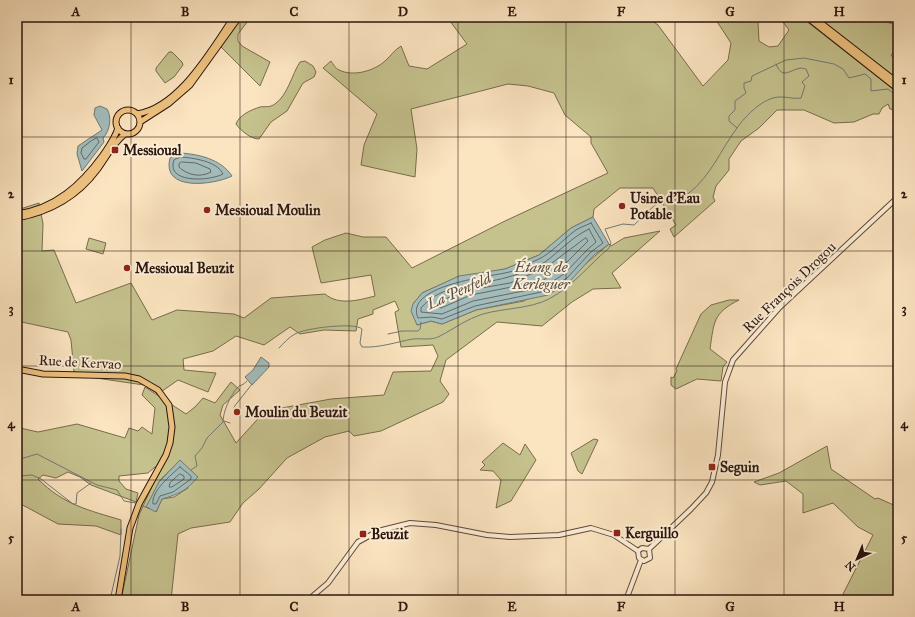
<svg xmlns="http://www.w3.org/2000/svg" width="915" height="617" font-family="'IM FELL Great Primer',serif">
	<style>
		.green { fill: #c5c28e; stroke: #786c4d; fill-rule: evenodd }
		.water { fill: #a2bcbb; stroke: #727975 }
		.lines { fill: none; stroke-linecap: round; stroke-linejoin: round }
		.shore { stroke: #666864; stroke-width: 1 }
		.stream { stroke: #727975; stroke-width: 1 }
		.minor-casing { stroke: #5e4939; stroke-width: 6 }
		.major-casing { stroke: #2a150c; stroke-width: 7 }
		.minor { stroke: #fcedd6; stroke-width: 4 }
		.major { stroke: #eec280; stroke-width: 5 }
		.grid { fill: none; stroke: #2a150c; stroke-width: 1; stroke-opacity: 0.55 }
		.poi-dot { fill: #8f2418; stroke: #fcedd6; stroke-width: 1.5 }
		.labels { text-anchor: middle; stroke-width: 4; stroke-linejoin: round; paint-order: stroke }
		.poi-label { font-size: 14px; font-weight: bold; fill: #2a150c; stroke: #fcedd6; text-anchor: start }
		.street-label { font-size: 14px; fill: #2a150c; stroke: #fcedd6 }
		.water-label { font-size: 15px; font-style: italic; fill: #544f49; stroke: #fcedd6 }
		.neatline { fill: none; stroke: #2a150c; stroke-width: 1.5 }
		.grid-label { font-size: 13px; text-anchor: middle; font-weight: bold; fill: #2a150c }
	</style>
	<rect width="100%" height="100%" fill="#fbe4c0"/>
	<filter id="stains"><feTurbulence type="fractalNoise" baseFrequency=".005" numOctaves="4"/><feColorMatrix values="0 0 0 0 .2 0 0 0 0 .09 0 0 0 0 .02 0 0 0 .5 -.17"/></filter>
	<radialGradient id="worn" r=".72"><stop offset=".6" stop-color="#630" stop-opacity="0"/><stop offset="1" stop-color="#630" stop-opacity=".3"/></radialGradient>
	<path class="green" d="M237,17h14l-13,17v7l4,5 28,16 -10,24 -42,-42z
		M447,17h200l11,8 45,61 25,-26 3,-17 -17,-26h87l97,76v17l-8,-1 -2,-5 -6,4 -3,6h-6l-19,8 -20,1 -30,-13h-27l-18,18 -18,13 -12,18v11l-13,16 -3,11 2,4 -41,36 -4,-8 6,-4 -23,-37h-33l-26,21 -1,8 -22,11 -32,27 -34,14 -54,11 -29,13 -9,11 4,21 14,-4 11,3 34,-14 48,-9 58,-34 27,-23 2,2 13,-8 36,-7 -48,42 9,15 -28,1 -21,13 -30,24 -45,-4 -51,38 -6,21 9,13 -6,8 -62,29 -27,5 -5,-5 -24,6 -38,21 -28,31 -16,14 -13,19 -39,6 -13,6 -7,66h-50l18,-85 21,-46 -5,-2 -7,6 -29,3v5l7,8 12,4 -2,9 -45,-17 -11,-8 -12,-5 -12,6 -13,-3 -5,4c26,26 50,31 83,41v15l-25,-9 -38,-2 -41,-22v-73l3,-1 18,4 39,-8 48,14 4,-10 9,3 4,-4 10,7 3,-26 -13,-13 3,-8 41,27 9,-7 8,-9 12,5 16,-21 9,8 -17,15 -3,10 16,28 29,-32 66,-12 53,-4 9,-23 38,-1 7,-15 -5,-11 -32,2 -6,-35 4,-2 -4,-9 -22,9v4l-15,5 -2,12 -32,-1 -24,4 -10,-7 -26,18 -28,-9 -23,15 -30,8 1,11 32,3 -8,19 -30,-12 -20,14 -14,-9 -48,-7 -22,-6 -3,-32 -3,-8 -51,-11v-111l22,-7 4,21 -1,27 12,-1 22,53 55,-20 21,37 25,-10 57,4 10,4 27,-20 54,-4c14,12 34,6 50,2l-4,-21 -50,8 -9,-36 13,-7 21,-7 17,4h23l26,31 93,-47 103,-48 -17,-30v-6l-26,-22 -11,-22 -26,-7 -20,-2 -97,25 6,40 -2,28 -54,-12 3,-20 13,-31 -54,-46 8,-7c2,3 5,8 8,9 14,7 35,1 46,-9 6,-5 9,-11 16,-15l8,20 18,3 40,-25zM780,18l9,12 -11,16 -9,1 -10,-6 -1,-19zM177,464l11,24 -14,9 -12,2 -6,13c-1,-30 -1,-28 21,-48z
		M818,17h55l25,9v22l-7,7 7,9v16z
		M169,52h3l10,10 1,3 -9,12 -9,6 -9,-12v-3z
		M305,61l8,5 3,6 -2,5 -11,6 -16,28 -16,11 -12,17c-8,0 -18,-8 -23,-15 3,-9 15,-14 24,-17 6,-1 9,1 15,-3 13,-9 17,-30 25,-42z
		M89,238l17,5 -3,11 -17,-5z
		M729,300h10c-26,13 -25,22 -29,49l17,13 -4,5 -2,14 -24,-2 -21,10 -5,-4v-8l2,1 4,-7 -1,-2 25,-55 10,-9z
		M594,439l4,1 -16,34 -4,-3 -7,-18z
		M503,443l17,12 5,-11 11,16 -25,41 -15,7 5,-28 -8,-9 -13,-1 5,-5 -3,-3z
		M827,446l4,23 44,30 3,-1 20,9v93h-58l33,-65 -15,-8 -25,-24 -30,10v-19l-17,-13 -26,4 -6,-3 25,-9z"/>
	<path class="water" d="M100,106l7,3c5,8 3,22 -4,29l1,4 -22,29 -5,-17 1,-8 24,-16 -8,-15 1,-7z
		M180,153c18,1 41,6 52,23 -18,9 -71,16 -62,-18z
		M593,217l16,27 -15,11 -24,26 -22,14 -72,15 -34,14 -11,-3 -14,4 -6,-14 2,-7 9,-11 37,-17 46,-7 34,-14 32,-27z
		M261,357l8,6v4l-17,18 -7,-8 8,-7z
		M180,460l18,17c-12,14 -19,17 -36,22l-6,13 -10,-5 13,-25z"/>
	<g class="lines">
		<path class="shore" d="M97,138l2,4 -13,17h-2l-3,-6 1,-5 9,-7z
			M181,157c12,1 36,4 42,17 -13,7 -58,10 -49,-14z
			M182,162l14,1 14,6 1,3c-11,6 -24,3 -32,-5v-3z
			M591,223l12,20 -12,9 -24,26 -21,13 -71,15 -33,13 -10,-2 -14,1c-14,-32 68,-41 87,-45 11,-2 23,-9 34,-14 12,-6 23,-18 33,-26 5,-5 13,-7 19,-10z
			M589,229l7,13 -8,7 -24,25 -20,13 -71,14 -31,13 -21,-2v-4c22,-26 58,-22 87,-31 12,-3 27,-9 37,-15 15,-11 27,-25 44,-33z
			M586,238l2,3 -28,28 -18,12 -71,14 -30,13 -5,-2v-3l28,-12 46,-8 35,-15z
			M180,467l11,9v3l-18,13 -13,4 -4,8h-3c-2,-13 18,-29 27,-37z
			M180,474l4,2v3l-12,8h-3l1,-4z"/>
		<path class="stream" d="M737,128c9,-13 27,-31 43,-31 9,0 12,2 21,1l4,-12 -3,-4 7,-6 -3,-7c-13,-5 -22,15 -30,-5
			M388,334l14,-3h16l2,-2 1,-7
			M279,348c5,-5 10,-11 16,-14 10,-6 60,-12 67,-5l-2,14 2,4c18,1 34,-5 51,-8 9,-1 18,2 27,-3 15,-8 27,-17 43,-22 21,-6 46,-5 66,-15 24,-13 39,-33 60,-51l2,-5 -6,-14 18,-5 11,1c10,-9 21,-23 34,-27 7,-2 15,-1 21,-5 22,-17 32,-44 48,-65l-8,-7v-5l6,-6v-9l11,-8 -2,-5v-5l7,-2 1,-5 34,-16 18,-2 30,6 9,5 6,9 16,-4 6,5v12l17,-2 10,8
			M234,407l18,-23
			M224,421l6,2
			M17,460l20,-6 60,31 20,5 7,11 12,2
			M191,470l6,-4 -2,-10 7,-8 5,-10 16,-16c0,-10 7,-26 14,-34 3,-3 7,-3 10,-7
			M17,476l15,-1 9,4 32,25h3l1,-11 14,-10
			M142,506l7,2
			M110,600l10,-44 1,-27"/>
		<g class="minor-casing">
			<path id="minor" d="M649,549l42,-40 15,-16 6,-11 6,-27 7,-73 8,-22 47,-53 118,-110
				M638,551l1,7 5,3 6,-3 -1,-9
				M638,551l4,-3 7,1
				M308,600l20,-17 30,-41 20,-11 32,-8 26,2 51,10 23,2 49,-2 32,-7 23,7 24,16
				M626,600l15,-40"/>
		</g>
		<g class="major-casing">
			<path id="major" d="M807,17l91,72
				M813,17l85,66
				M116 122a12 12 0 1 1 24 0a12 12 0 1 1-24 0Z
				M137,114c43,-7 74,-64 97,-97
				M140,122l28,-18 22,-19 49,-68
				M17,214c38,-5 64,-29 86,-59 6,-9 12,-17 15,-27
				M17,218c32,-6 60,-21 80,-48 9,-12 16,-27 28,-36
				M17,369l26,5 82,2 14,3 19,11 11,15 3,22 -2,16 -4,12 -27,49 -9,24 -12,72"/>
		</g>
		<use href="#minor" class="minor"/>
		<use href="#major" class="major"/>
	</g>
	<path class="grid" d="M131,17v583M240,17v583M349,17v583M458,17v583M566,17v583M675,17v583M784,17v583M17,137h881M17,251h881M17,366h881M17,480h881"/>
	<g class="poi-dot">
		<rect x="111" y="146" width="8" height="8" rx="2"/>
		<circle cx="622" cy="206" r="4"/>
		<circle cx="207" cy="210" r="4"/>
		<circle cx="127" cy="268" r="4"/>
		<circle cx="237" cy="412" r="4"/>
		<rect x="708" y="463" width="8" height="8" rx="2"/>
		<rect x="613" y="529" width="8" height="8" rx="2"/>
		<rect x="359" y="530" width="8" height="8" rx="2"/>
	</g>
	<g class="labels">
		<g class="poi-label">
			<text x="123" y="155">Messioual</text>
			<text x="630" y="203">Usine d'Eau<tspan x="630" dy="16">Potable</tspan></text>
			<text x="215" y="215">Messioual Moulin</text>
			<text x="135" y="273">Messioual Beuzit</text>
			<text x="245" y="417">Moulin du Beuzit</text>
			<text x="720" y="472">Seguin</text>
			<text x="625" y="538">Kerguillo</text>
			<text x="371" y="539">Beuzit</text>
		</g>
		<g class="street-label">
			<text transform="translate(789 287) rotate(-44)" y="5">Rue François Drogou</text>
			<text transform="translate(80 362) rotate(3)" y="5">Rue de Kervao</text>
		</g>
		<g class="water-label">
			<text x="541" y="272">Étang de<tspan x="541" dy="17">Kerleguer</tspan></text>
			<text transform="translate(459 291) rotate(-24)" y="5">La Penfeld</text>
		</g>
	</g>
	<rect width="915" height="617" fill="none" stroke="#fbe4c0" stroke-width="44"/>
	<g transform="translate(857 559) rotate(224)" stroke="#fcedd6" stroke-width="3" paint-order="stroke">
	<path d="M0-3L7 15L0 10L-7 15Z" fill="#2a150c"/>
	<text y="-6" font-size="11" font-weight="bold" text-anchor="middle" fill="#2a150c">N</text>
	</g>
	<rect x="22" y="22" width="871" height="573" class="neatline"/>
	<g class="grid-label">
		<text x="76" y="16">A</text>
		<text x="185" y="16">B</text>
		<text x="294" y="16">C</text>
		<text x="403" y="16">D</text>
		<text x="512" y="16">E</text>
		<text x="621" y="16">F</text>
		<text x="730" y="16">G</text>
		<text x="839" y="16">H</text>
		<text x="11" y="84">1</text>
		<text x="904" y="84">1</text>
		<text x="11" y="198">2</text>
		<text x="904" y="198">2</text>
		<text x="11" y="313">3</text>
		<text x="904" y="313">3</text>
		<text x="11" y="428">4</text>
		<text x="904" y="428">4</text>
		<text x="11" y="542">5</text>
		<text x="904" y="542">5</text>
		<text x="76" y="611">A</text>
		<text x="185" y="611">B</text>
		<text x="294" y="611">C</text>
		<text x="403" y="611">D</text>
		<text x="512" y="611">E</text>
		<text x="621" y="611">F</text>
		<text x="730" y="611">G</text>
		<text x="839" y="611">H</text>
	</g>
	<rect width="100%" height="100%" filter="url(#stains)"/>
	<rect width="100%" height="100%" fill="url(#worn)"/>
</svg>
